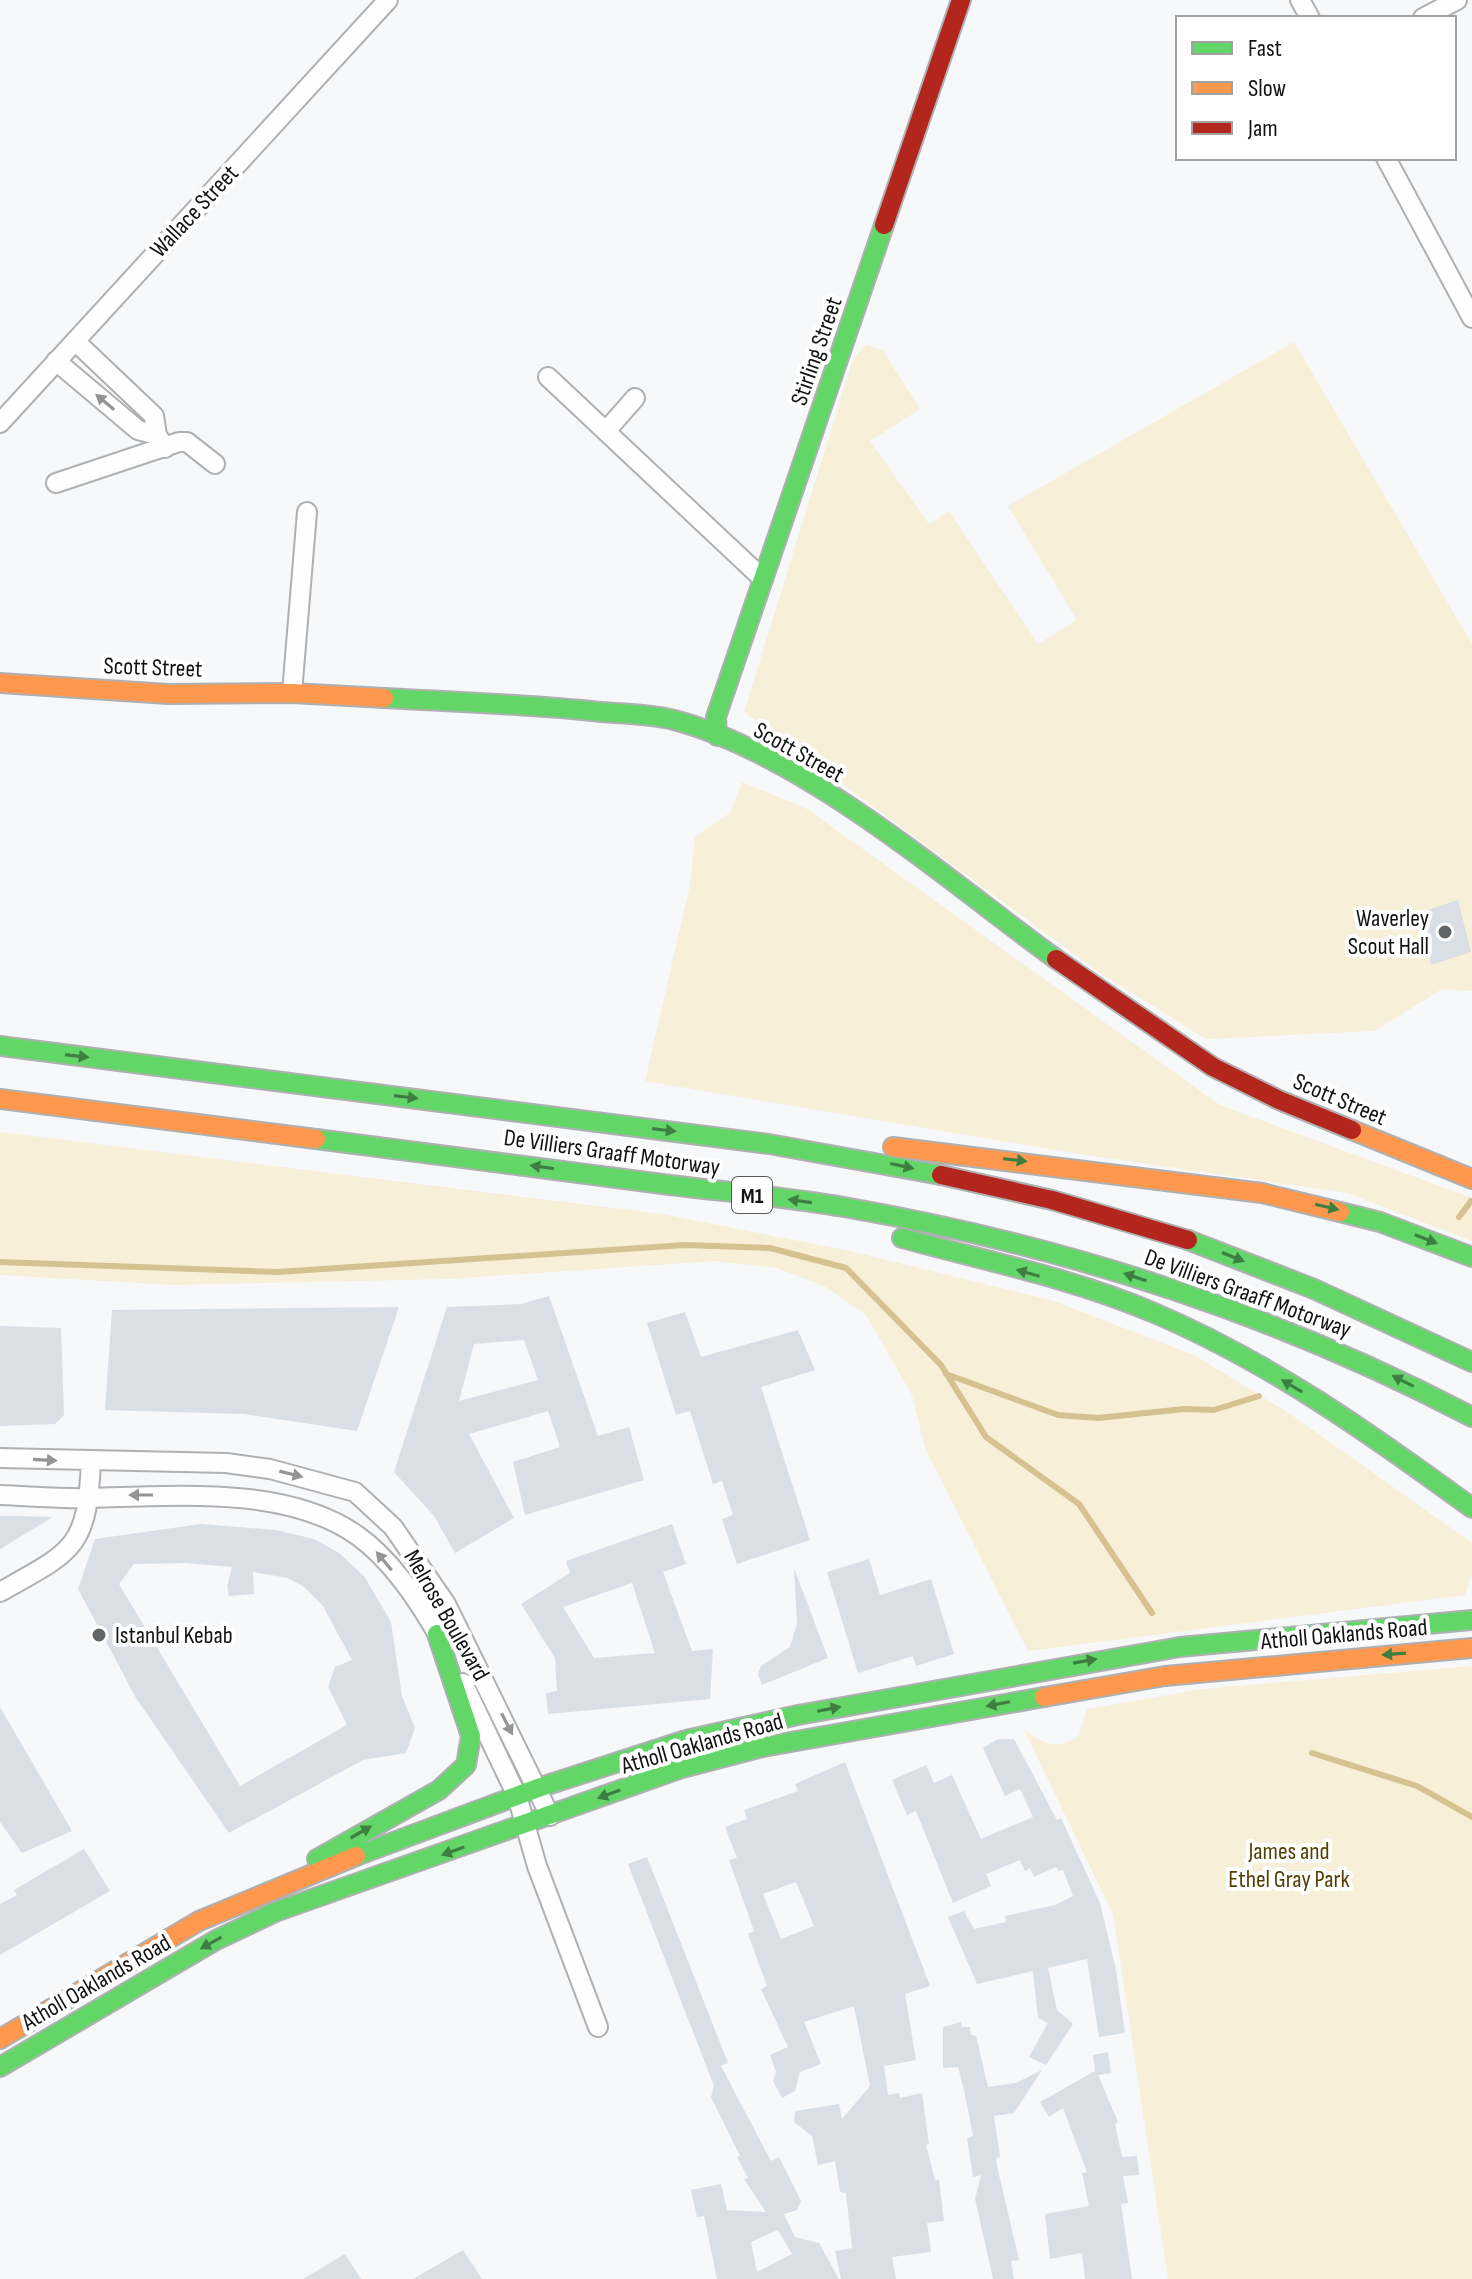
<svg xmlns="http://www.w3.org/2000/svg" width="1472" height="2279" font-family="'Sofia Sans Condensed',sans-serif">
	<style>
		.green { fill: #f8efd8 }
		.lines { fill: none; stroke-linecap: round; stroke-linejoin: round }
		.stream { stroke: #d5c291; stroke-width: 6 }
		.building { fill: #d9dfe4; fill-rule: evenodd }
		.street-casing { stroke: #afb0b2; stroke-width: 22 }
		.fast-casing { stroke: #afb0b2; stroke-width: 22 }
		.slow-casing { stroke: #afb0b2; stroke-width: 22 }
		.jam-casing { stroke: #afb0b2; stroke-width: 22 }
		.street { stroke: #fefefe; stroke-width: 18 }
		.fast { stroke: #63d668; stroke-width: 18 }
		.slow { stroke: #ff974d; stroke-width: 18 }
		.jam { stroke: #b3261e; stroke-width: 18 }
		.oneway { fill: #939494 }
		.oneway2 { fill: #3e7e42 }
		.poi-dot { fill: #616364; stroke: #fff; stroke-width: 3 }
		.labels { text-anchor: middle; stroke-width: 8; stroke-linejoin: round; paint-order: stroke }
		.shield { fill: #fff; stroke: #585a5a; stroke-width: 2 }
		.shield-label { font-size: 22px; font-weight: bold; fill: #111313 }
		.street-label { font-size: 24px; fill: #111313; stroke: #fff }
		.poi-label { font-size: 24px; fill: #111313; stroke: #fff; text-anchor: end }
		.park-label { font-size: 24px; fill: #544004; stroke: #fff }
	</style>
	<rect width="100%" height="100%" fill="#f6f8fa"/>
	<path class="green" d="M1294,342l178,302v347l-30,-2 -67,42 -169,8 -106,-66 -356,-261 109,-353 13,-14 17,6 37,58 -50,32 59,83 20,-13 89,133 39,-24 -69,-114z
		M742,782l65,27 413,296 252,93v43l-125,-48 -281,-41 -421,-71 45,-196 5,-48 36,-25z
		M0,1132l662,82 188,37 204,50 142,55 97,60 179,127v29l-7,23 -437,56 -103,-203 -13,-53 -46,-80 -40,-28 -49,-19 -62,-7 -267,18 -275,6 -173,-10z
		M1472,1666v613h-304l-55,-365 -89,-184c19,13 35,22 55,5l8,-26 115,-20z"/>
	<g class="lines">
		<path class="stream" d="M1459,1217l12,-16
			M0,1262l278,10 407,-27 85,3 76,20 95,97 45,72 93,67 73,109
			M946,1374l112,41 40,3 86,-9 30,1 45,-14
			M1312,1753l105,33 55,31"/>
	</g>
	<path class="building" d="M1458,900l13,52 -40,13 -12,-52z
		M549,1296l49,140 31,-9 15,53 -119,35 -12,-53 47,-15 -12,-36 -79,23 45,84 -59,35 -21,-37 -40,-44 53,-165 74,-3zM524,1340l14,40 -79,21 15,-57z
		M399,1307l-42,124 -113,-17 -139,-4 7,-100z
		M685,1312l16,45 97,-27 17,40 -54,17 49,153 -73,24 -15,-45 11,-4 -11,-34 -9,3 -23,-73 -14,4 -29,-92z
		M0,1326l61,2 3,87 -9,9 -55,2z
		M0,1516h19l34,1 -53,32z
		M201,1524l75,6 38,9 25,14 25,23 27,46 11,74 13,32 -9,25 -43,7 -134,73 -93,-135 -58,-109 17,-50zM186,1563l46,4 -5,19 2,10 25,-2 -1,-22 35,6 16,9 19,19 29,54 -17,7 -7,20 19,38 -107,61 -121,-202 15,-20z
		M672,1524l14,40 -23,8 29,79 21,-2 -3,50 -162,15 -2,-21 11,-2 -2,-33 -34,-54 49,-31 -4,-12zM632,1583l23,70 -61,5 -31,-51z
		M869,1559l11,36 51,-16 23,75 -38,12 -3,-10 -55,17 -31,-101z
		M794,1568l34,90 -66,27 -4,-11 3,-8 29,-19 7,-23z
		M0,1707l72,124 -50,22 -22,-31z
		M998,1739h16l43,81 4,-2 39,85 16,67 9,63 -26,4 -12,-78 -39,9 9,42 16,14 -27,41 -17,-8 19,-34 -10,-5 -5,-47 -56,13 -29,-67 16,-6 10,18 32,-7 -1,-6 50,-11 18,-9 -10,-26 -5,1 -2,-4 -22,10 -4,-9 -5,3 -5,-11 -34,14 5,12 -38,17 -37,-92 -9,4 -15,-35 34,-15 8,18 18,-8 29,64 52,-22 -13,-28 -15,7 -22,-48z
		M845,1762l85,224 -25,8 11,66 -32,6 4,29 11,-2 1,5 22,-5 7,51 -3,1 9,35h4l5,41 -17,2 4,29 -39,5 4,22h-55l-6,-28 17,-3 -6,-55 -6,-1 -5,-31 -17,4 -6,-29 -18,-14 1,-11 44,-7 3,15 28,-33 -16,-80 -50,16 17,42 -21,8 -5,19 -13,7 -9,-17 3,-9 -6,-17 18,-8 -27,-58 6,-3 -19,-52 6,-3 -25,-71 8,-2 -12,-31 22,-8 -3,-9 54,-19 -3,-7zM796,1882l18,44 -33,13 -18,-45z
		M84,1849l26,42 -110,64v-51l17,-9 -3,-5z
		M647,1857l81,206 -7,3 50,95 8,-4 22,44 -4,9 -13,4 11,23 24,6 20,36h-122l-13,-63 -7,1 -6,-27 30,-6 6,26 39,2 -22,-33 4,-1 -11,-21 3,-1 -29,-59 3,-11 -86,-222zM778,2230l14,24 -35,18 -6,-30z
		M961,2022l1,5h8l1,8 5,1 12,51 28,-4 26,-13 -28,43 -20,3 6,41 -4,1 1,8 22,94 -8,1 3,18h-21l-18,-80 6,-24 -8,2 -6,-39 6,-2 -9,-46 -6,-23 -15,1v-41z
		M1108,2052l3,21 -13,2 20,47 -3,2 7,33 15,-1 2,19 -16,1 5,27 -7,1 11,75h-47l-3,-26 -32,6 -5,-45 44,-8 -7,-33 5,-1 -24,-64 -14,9 -9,-15 55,-31 -2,-16z
		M463,2250l19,29h-69z
		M345,2254l16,25h-58z"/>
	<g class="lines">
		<g class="street-casing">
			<path id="street" d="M1300,0l10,18
				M1423,18l34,-18
				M1386,158l86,160
				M75,341l79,75 3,19 8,13
				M56,361l82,69 19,5
				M548,377l215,202
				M0,423l388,-423
				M606,431l29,-33
				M56,483l123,-41h8l28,22
				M292,693l15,-181
				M0,1458l226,5 44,6 85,23 38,35 53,77 104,212
				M0,1495c30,1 61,4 91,3 83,-2 196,-13 267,38 36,26 65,71 86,110
				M0,1592c73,-41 87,-43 91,-130
				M463,1683l54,113 20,70 61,161"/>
		</g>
		<g class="fast-casing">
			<path id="fast" d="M384,698c73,4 145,6 217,14 24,2 50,2 73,8 130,34 273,160 382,239
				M717,736l-1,-19 168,-492
				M0,1046l769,98 172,31
				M316,1139c118,16 236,31 354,46 58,7 116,12 174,22 218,38 432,107 628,210
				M1340,1212l40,10 92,35
				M902,1238c84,23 170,40 250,74 116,49 219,122 320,196
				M1188,1240l126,49 158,73
				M356,1856l182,-68 148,-48 112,-25 382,-68 292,-27
				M317,1859l122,-69 27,-25 5,-29 -34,-102
				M0,2067l216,-127 59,-28 407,-144 81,-21 281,-50"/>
		</g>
		<g class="slow-casing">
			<path id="slow" d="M0,683l168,11 124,-1 92,5
				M0,1099l316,40
				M1352,1130l120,49
				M893,1147l369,46 78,19
				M1044,1697l121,-21 307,-28
				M0,2039l199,-118 157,-65"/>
		</g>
		<g class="jam-casing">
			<path id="jam" d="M884,225l77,-225
				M1056,959l157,108 66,33 73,30
				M941,1175l111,25 136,40"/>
		</g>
		<use href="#street" class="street"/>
		<use href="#fast" class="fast"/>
		<use href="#slow" class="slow"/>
		<use href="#jam" class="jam"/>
	</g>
	<defs><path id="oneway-solid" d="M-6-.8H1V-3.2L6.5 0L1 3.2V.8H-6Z" transform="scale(2)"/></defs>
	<g class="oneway">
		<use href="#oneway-solid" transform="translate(105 402) rotate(-140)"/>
		<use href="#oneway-solid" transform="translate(45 1460) rotate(3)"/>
		<use href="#oneway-solid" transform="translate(291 1474) rotate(14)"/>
		<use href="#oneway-solid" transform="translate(141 1495) rotate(-180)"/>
		<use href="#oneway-solid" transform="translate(384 1561) rotate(-130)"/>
		<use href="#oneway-solid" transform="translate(507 1724) rotate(63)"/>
	</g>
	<g class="oneway2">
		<use href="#oneway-solid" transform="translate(77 1056) rotate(7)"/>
		<use href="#oneway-solid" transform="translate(406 1097) rotate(7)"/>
		<use href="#oneway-solid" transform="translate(664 1130) rotate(7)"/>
		<use href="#oneway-solid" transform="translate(1015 1160) rotate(7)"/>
		<use href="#oneway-solid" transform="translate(902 1166) rotate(12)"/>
		<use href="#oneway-solid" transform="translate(542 1167) rotate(-172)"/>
		<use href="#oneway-solid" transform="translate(800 1201) rotate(-172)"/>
		<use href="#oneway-solid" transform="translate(1327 1207) rotate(13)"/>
		<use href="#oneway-solid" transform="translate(1426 1239) rotate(21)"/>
		<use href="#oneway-solid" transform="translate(1233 1257) rotate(22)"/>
		<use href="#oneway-solid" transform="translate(1028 1273) rotate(-164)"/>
		<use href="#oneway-solid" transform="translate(1135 1277) rotate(-162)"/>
		<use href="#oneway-solid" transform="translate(1403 1381) rotate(-153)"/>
		<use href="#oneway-solid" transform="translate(1292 1386) rotate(-149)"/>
		<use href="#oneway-solid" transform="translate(1394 1654) rotate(176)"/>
		<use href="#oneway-solid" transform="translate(1085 1661) rotate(-10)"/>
		<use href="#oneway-solid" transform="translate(998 1704) rotate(169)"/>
		<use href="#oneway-solid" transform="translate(829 1709) rotate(-11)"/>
		<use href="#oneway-solid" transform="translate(609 1794) rotate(160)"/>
		<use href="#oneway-solid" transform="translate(361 1832) rotate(-30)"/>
		<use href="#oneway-solid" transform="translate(453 1851) rotate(160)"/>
		<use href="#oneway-solid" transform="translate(211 1943) rotate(151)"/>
	</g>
	<g class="poi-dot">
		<circle cx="1445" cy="932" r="8"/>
		<circle cx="99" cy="1635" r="8"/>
	</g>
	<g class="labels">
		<rect class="shield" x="732" y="1177" width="40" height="36" rx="6"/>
		<g class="shield-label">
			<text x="752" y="1203">M1</text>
		</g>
		<g class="street-label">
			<text transform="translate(194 211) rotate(-47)" y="8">Wallace Street</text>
			<text transform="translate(816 351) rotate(-71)" y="8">Stirling Street</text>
			<text transform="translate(153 667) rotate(2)" y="8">Scott Street</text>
			<text transform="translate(799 752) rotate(29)" y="8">Scott Street</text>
			<text transform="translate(1340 1099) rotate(23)" y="8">Scott Street</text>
			<text transform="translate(612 1152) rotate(8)" y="8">De Villiers Graaff Motorway</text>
			<text transform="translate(1248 1293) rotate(20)" y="8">De Villiers Graaff Motorway</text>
			<text transform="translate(447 1615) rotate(60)" y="8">Melrose Boulevard</text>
			<text transform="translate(1344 1634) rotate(-5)" y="8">Atholl Oaklands Road</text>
			<text transform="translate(702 1743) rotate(-16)" y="8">Atholl Oaklands Road</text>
			<text transform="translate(96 1982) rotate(-30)" y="8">Atholl Oaklands Road</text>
		</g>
		<g class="poi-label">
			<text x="1429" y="926">Waverley<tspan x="1429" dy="28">Scout Hall</tspan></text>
			<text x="115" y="1643" text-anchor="start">Istanbul Kebab</text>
		</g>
		<g class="park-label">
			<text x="1289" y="1859">James and<tspan x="1289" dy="28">Ethel Gray Park</tspan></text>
		</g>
	</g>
	<rect x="1176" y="16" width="280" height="144" fill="#ffffff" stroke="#a0a1a1" stroke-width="2"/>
	<rect x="1192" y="42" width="40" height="12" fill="#63d668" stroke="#a0a1a1" stroke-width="2"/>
	<text x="1248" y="56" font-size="24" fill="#111313">Fast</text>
	<rect x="1192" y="82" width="40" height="12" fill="#ff974d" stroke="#a0a1a1" stroke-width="2"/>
	<text x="1248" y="96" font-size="24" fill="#111313">Slow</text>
	<rect x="1192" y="122" width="40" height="12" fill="#b3261e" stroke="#a0a1a1" stroke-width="2"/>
	<text x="1248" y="136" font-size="24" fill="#111313">Jam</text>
</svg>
